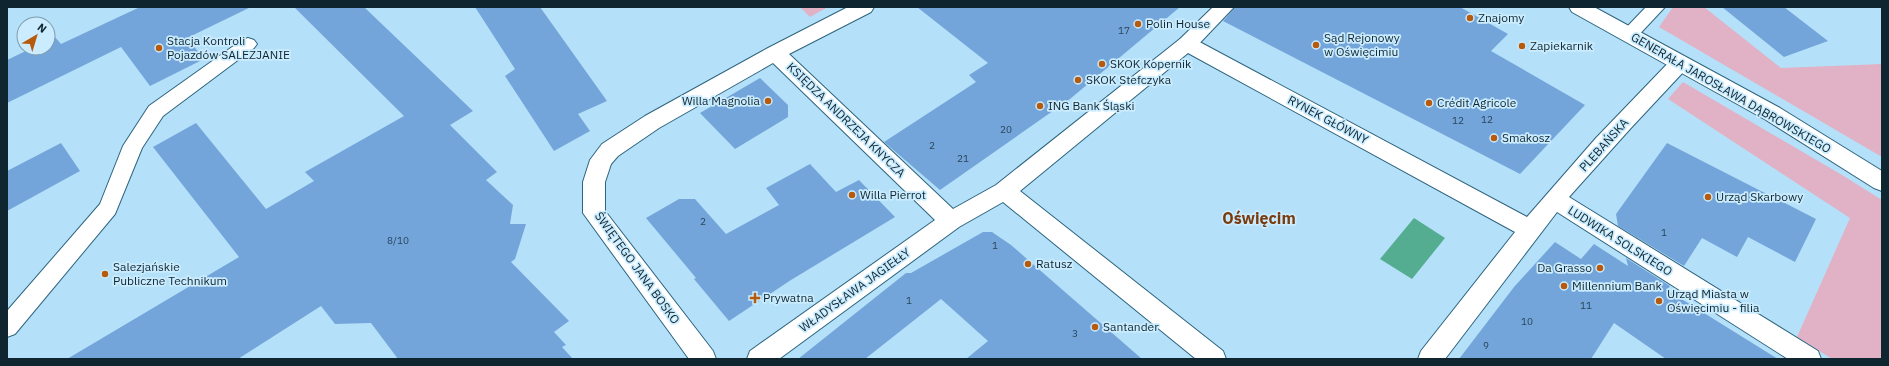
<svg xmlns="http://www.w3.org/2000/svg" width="1889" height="366" font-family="'IBM Plex Sans',sans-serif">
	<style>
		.green { fill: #e1b1c5 }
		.water { fill: #54ac91 }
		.building { fill: #74a5da }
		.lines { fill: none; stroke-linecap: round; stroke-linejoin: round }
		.service-casing { stroke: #2d647e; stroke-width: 2 }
		.pedestrian-casing { stroke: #2d647e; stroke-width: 2 }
		.minor-casing { stroke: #2d647e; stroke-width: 2 }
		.tertiary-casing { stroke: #2d647e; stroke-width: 2 }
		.service { fill: #fff; fill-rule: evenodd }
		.pedestrian { fill: #fff; fill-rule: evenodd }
		.minor { fill: #fff; fill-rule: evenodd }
		.tertiary { fill: #fff; fill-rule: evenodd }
		.poi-dot { fill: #b85a0b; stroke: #caecfe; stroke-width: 1.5 }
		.labels { text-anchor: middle; stroke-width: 3.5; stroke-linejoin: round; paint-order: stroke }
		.number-label { font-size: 10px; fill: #28465b }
		.poi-label { font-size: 12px; fill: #0f2631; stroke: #caecfe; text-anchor: start }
		.street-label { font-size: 12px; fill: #0f2631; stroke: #caecfe }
		.district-label { font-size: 16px; font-weight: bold; fill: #783c10; stroke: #caecfe }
	</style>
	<rect width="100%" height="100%" fill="#b4e1f9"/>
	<path class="green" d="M800,7h28l-18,10z
		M1673,7h31l77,61 101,-4v93l-223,-130z
		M1683,82l159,93 40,25v159h-50l-35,-22 53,-119 -182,-119z"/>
	<path class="water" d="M1414,218l31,20 -33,41 -32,-20z"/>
	<path class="building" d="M140,7h111l-64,31 17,21 -54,27 -29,-39 -114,56v-43l25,-12h16v-8l7,-3 6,7z
		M294,7h70l109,104 -23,14 47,47 -11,8 27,25 -3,19h16l-11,35 -4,3 58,59 -15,11 12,13 -4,2 11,12h-175l-27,-36 -36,1 -14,-18 -83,53h-171l172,-102 -86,-110 43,-24 70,86 48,-28 -9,-9 99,-56z
		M475,7h65l67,94 -29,13 12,17 -36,20 -49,-75 10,-7z
		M917,7h263l-110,92 -130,91 -56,-48 92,-60 -7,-7 19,-12z
		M1235,7h225l48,27 -17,17 94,54 -65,69 -297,-153z
		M1722,7h62l44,34 -44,16z
		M760,78l28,27v12l-53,32 -35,-36z
		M61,143l19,28 -73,40v-40z
		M1667,143l149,76 -21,43 -47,-25 -11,20 -35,-19 -18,28 -66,-40 -2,-12z
		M810,164l26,28 23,-12 36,37 -104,63 -62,41 -35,-42 2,-1 -50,-60 33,-19h16l31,35 53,-29 -13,-17z
		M983,232h9l19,13 131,114h-176l22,-18 -47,-42 -76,60h-67l108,-86h5z
		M1555,242l26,17 13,-15 34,22 -2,-8 44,28 -3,4 111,69h-112l-52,-36 -23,36h-132l55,-72z"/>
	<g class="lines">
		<g class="service-casing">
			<path id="service" d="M1646,7h19l-30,32 -6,2 -6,-2 -3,-4 3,-4z
				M248,38l6,2 3,4 -3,4 -91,68 -21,32 -27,66 -100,120 -8,3v-26l93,-107 23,-58 26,-40 93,-66z"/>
		</g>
		<g class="pedestrian-casing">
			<path id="pedestrian" d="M1213,7h21l-40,42 -7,2 -7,-2 -3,-5 3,-5z"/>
		</g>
		<g class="minor-casing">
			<path id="minor" d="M848,7h26l-3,5 -82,42 164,155 43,-24 184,-146 7,-2 7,2 333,178 69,-79 77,-80 7,-2 7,2 3,5 -3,5 -57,61 -61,68 249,154 3,8h-33l-231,-147 -112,147h-27l3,-8 94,-119 -327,-179 -168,138 203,160 3,8h-30l-193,-157 -44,25 -180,132h-32l3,-8 185,-131 -162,-157 -114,65 -41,28 -7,8 -6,18v29l108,140 3,8h-27l-106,-146v-31l7,-22 12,-16 43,-28 123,-68z"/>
		</g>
		<g class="tertiary-casing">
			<path id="tertiary" d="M1569,7h25l186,101 102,63v20l-8,-3 -108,-68 -194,-108z"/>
		</g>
		<use href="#service" class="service"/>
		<use href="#pedestrian" class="pedestrian"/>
		<use href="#minor" class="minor"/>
		<use href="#tertiary" class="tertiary"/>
	</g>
	<g class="poi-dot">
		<circle cx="1470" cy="18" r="4"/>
		<circle cx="1138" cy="24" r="4"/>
		<circle cx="1316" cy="45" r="4"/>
		<circle cx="1522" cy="46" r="4"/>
		<circle cx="159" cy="48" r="4"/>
		<circle cx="1102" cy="64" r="4"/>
		<circle cx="1078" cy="80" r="4"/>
		<circle cx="768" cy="101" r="4"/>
		<circle cx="1429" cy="103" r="4"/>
		<circle cx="1040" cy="106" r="4"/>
		<circle cx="1494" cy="138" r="4"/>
		<circle cx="852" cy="195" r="4"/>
		<circle cx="1708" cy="197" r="4"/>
		<circle cx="1028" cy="264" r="4"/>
		<circle cx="1600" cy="268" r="4"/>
		<circle cx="105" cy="274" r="4"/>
		<circle cx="1564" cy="286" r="4"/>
		<path d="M753 292h4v4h4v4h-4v4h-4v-4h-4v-4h4z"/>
		<circle cx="1659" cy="301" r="4"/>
		<circle cx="1095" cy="327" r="4"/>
	</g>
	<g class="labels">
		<g class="number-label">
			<text x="1124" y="34">17</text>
			<text x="1487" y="123">12</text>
			<text x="1458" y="124">12</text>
			<text x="1006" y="133">20</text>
			<text x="932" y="149">2</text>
			<text x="963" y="162">21</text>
			<text x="703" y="225">2</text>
			<text x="1664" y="236">1</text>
			<text x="398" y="244">8/10</text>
			<text x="995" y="249">1</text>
			<text x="909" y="304">1</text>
			<text x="1586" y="309">11</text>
			<text x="1527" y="325">10</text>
			<text x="1075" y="337">3</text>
			<text x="1486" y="349">9</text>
		</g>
		<g class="poi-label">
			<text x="1478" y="22">Znajomy</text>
			<text x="1146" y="28">Polin House</text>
			<text x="1324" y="42">Sąd Rejonowy<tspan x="1324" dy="14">w Oświęcimiu</tspan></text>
			<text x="167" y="45">Stacja Kontroli<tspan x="167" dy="14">Pojazdów SALEZJANIE</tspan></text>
			<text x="1530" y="50">Zapiekarnik</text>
			<text x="1110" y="68">SKOK Kopernik</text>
			<text x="1086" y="84">SKOK Stefczyka</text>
			<text x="760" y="105" text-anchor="end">Willa Magnolia</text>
			<text x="1437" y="107">Crédit Agricole</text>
			<text x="1048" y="110">ING Bank Śląski</text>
			<text x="1502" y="142">Smakosz</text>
			<text x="860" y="199">Willa Pierrot</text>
			<text x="1716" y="201">Urząd Skarbowy</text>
			<text x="1036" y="268">Ratusz</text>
			<text x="113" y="271">Salezjańskie<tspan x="113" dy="14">Publiczne Technikum</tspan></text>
			<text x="1592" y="272" text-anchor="end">Da Grasso</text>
			<text x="1572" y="290">Millennium Bank</text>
			<text x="1667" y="298">Urząd Miasta w<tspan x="1667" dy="14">Oświęcimiu - filia</tspan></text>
			<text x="763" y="302">Prywatna</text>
			<text x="1103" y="331">Santander</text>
		</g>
		<g class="street-label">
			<text transform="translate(1731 93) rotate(30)" y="4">GENERAŁA JAROSŁAWA DĄBROWSKIEGO</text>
			<text transform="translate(846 120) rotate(44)" y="4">KSIĘDZA ANDRZEJA KNYCZA</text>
			<text transform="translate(1328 120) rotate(28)" y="4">RYNEK GŁÓWNY</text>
			<text transform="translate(1604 145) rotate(-48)" y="4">PLEBAŃSKA</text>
			<text transform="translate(1620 241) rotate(32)" y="4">LUDWIKA SOLSKIEGO</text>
			<text transform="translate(637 268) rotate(54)" y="4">ŚWIĘTEGO JANA BOSKO</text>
			<text transform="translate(855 290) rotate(-36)" y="4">WŁADYSŁAWA JAGIEŁŁY</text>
		</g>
		<g class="district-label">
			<text x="1259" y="224">Oświęcim</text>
		</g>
	</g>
	<rect width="1889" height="366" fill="none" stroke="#0f2631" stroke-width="16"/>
	<g transform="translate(36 36) rotate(38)"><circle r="19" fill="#caecfe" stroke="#7f9dac"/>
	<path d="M0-3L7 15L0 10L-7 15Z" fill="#b85a0b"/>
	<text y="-6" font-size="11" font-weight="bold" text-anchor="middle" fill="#0f2631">N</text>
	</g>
</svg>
